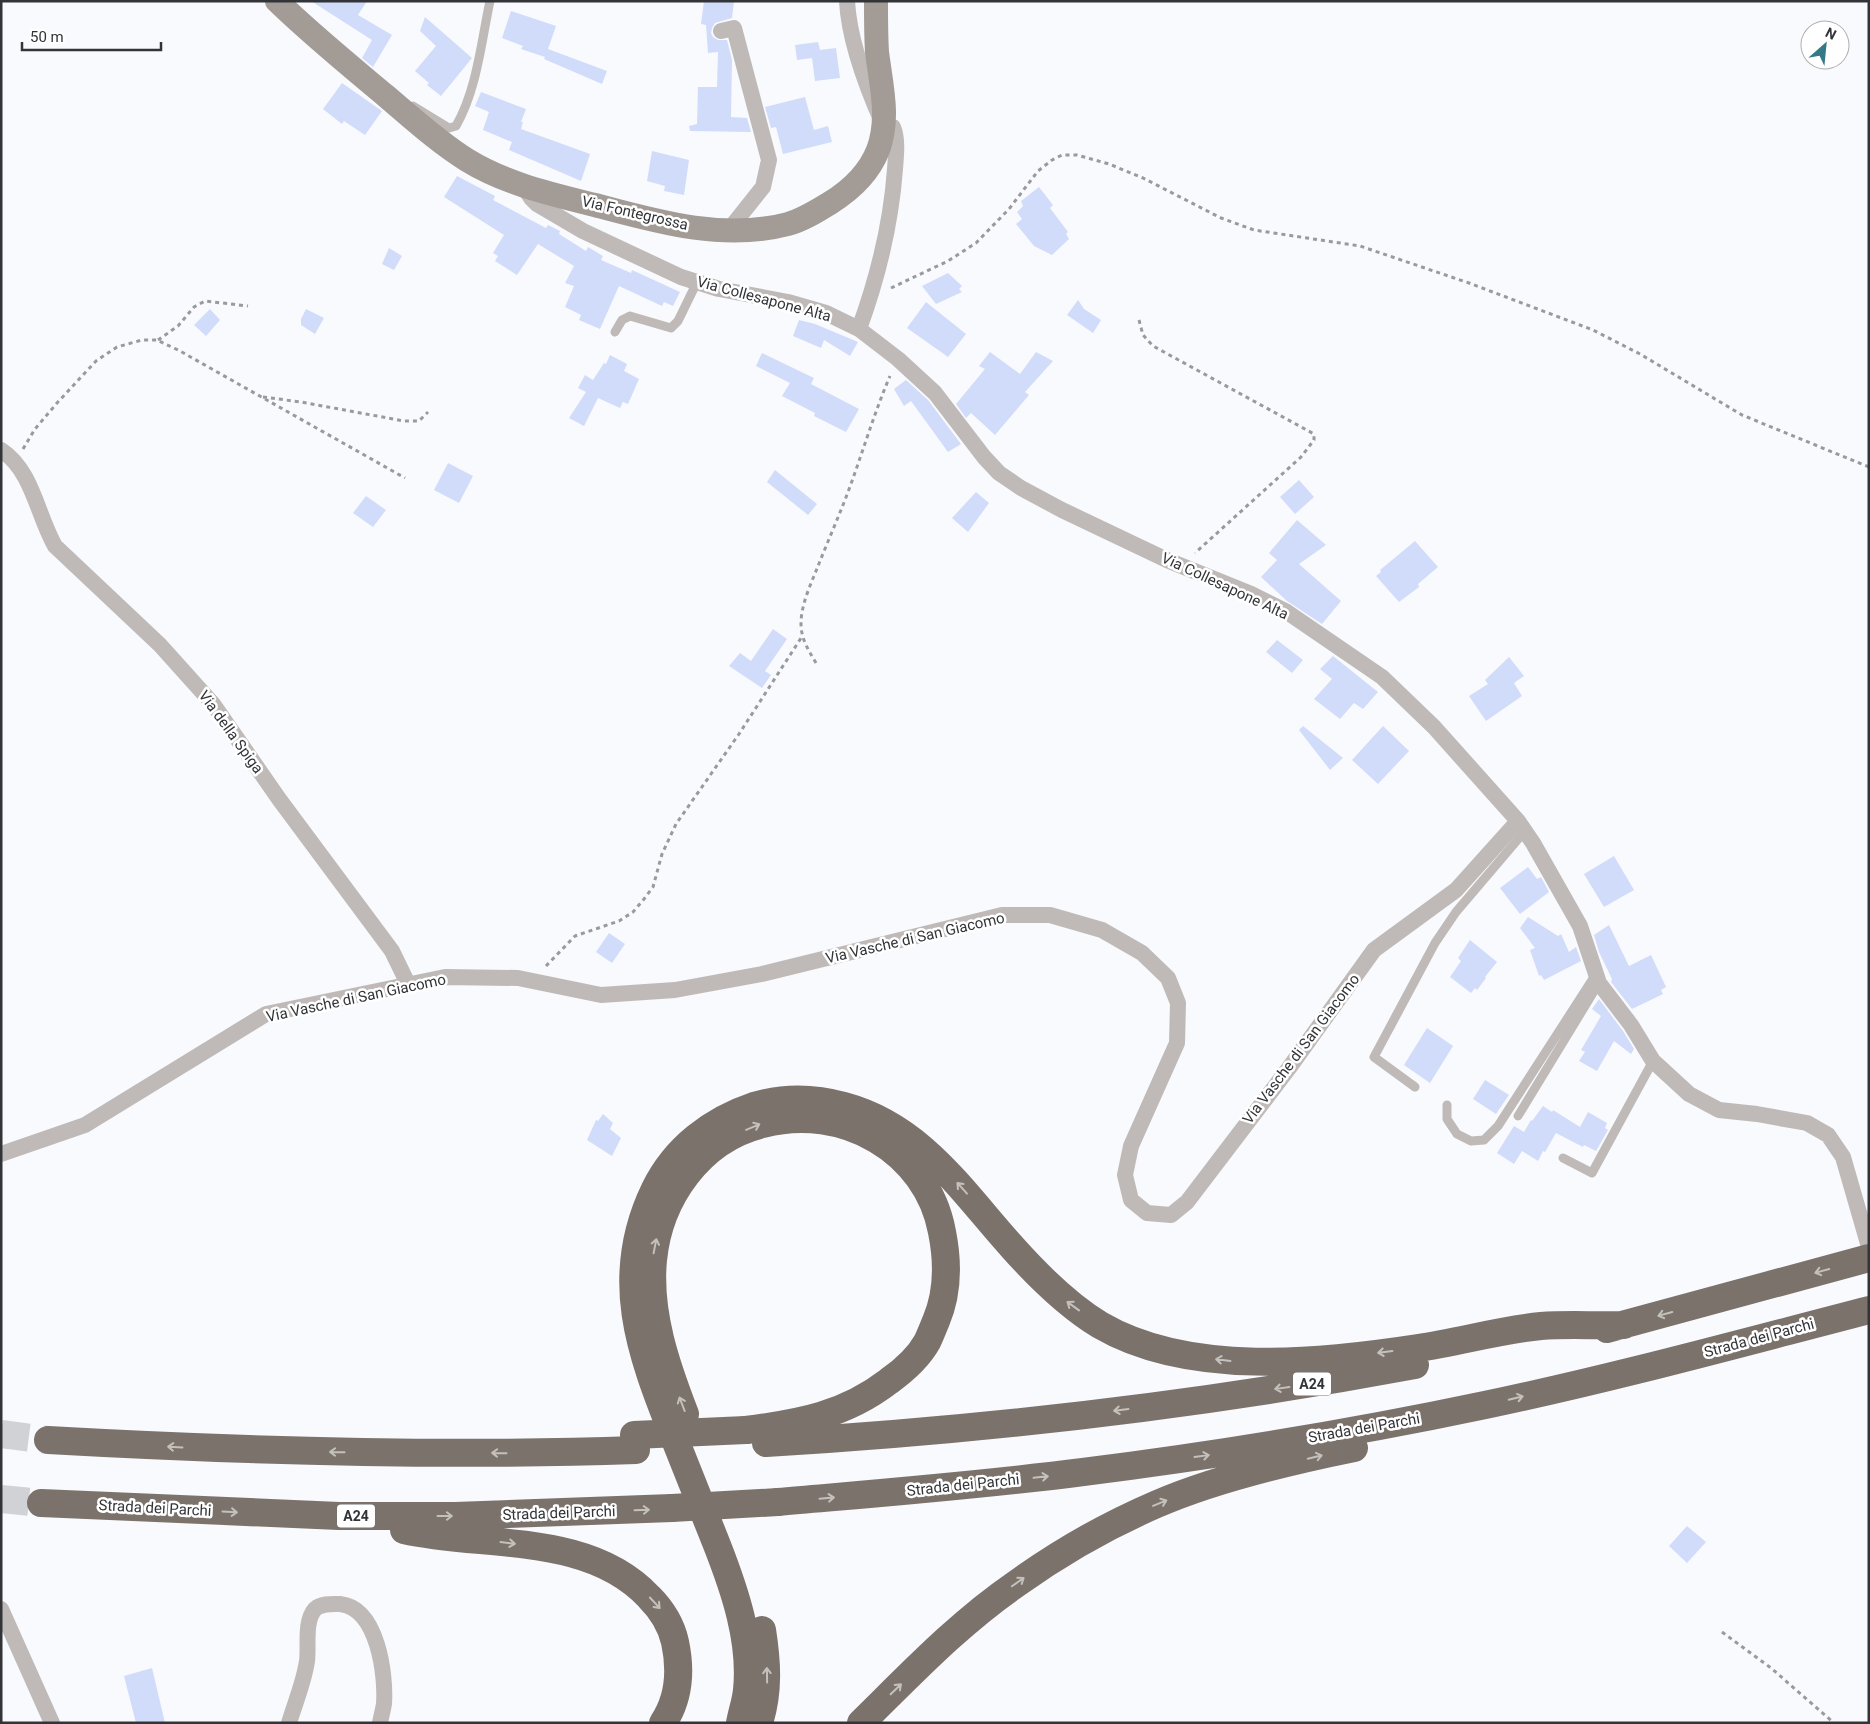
<svg xmlns="http://www.w3.org/2000/svg" width="1870" height="1724" font-family="Roboto,sans-serif">
	<style>
		.building { fill: #d1dcfa }
		.lines { fill: none; stroke-linecap: round; stroke-linejoin: round }
		.highway-tunnel { stroke: #d0d2d6; stroke-width: 28; stroke-dasharray: 28 14; stroke-linecap: butt }
		.path { stroke: #989a9e; stroke-width: 3; stroke-dasharray: 4 4; stroke-linecap: butt }
		.lane { stroke: #bfbab7; stroke-width: 9 }
		.street { stroke: #bfbab7; stroke-width: 16 }
		.secondary { stroke: #a29b96; stroke-width: 24 }
		.highway { stroke: #7b726b; stroke-width: 28 }
		.highway-bridge { stroke: #7b726b; stroke-width: 28 }
		.oneway { stroke: #c4c0bc }
		.labels { text-anchor: middle; stroke-width: 5; stroke-linejoin: round; paint-order: stroke }
		.shield { fill: #fff; stroke: #707174; stroke-width: 1 }
		.shield-label { font-size: 14px; font-weight: bold; fill: #323438 }
		.street-label { font-size: 15px; fill: #323438; stroke: #fff }
	</style>
	<rect width="100%" height="100%" fill="#f8fafe"/>
	<path class="building" d="M311,1h56l-9,14 34,20 -19,32 -11,-9 10,-18z
		M704,1h30l-2,17 -17,5 -3,5 -1,5 2,4 5,3h9l5,20 -1,57 16,1 4,14 -61,-1 -1,-5 8,-2 1,-37h19l1,-35 -10,1 -2,-28 -5,-1z
		M511,11l45,15 -8,23 59,22 -5,13 -58,-25 1,-2 -24,-8 2,-3 -21,-8z
		M425,17l47,41 -31,38 -14,-11 2,-2 -14,-12 21,-25 -16,-15z
		M818,42l2,8 16,-2 4,30 -25,3 -3,-23 -15,2 -2,-15z
		M342,83l40,28 -17,24 -21,-14 -2,3 -19,-15z
		M481,92l45,17 -5,13h2l-2,7 69,25 -9,27 -72,-31 3,-8 -29,-12 6,-18 -14,-6z
		M805,97l9,33 14,-4 4,16 -49,12 -7,-27 -5,1 -6,-21z
		M652,151l37,9 -5,35 -20,-4 1,-5 -18,-5z
		M457,176l38,20 -2,4 53,28 2,-3 12,6 -1,3 27,17 2,-4 15,9 -2,4 30,13 1,-3 48,22 -7,14 -9,-4 -2,4 -43,-20 -19,43 -21,-9 2,-5 -16,-8 9,-21 -9,-3 9,-17 -36,-22 -21,31 -22,-14 3,-5 -5,-3 11,-18 -60,-38z
		M1039,187l14,18 -3,3 18,24 -2,2 3,5 -17,16 -18,-9 -18,-22 6,-5 -5,-7 6,-6 -2,-5z
		M389,248l13,8 -8,14 -12,-6z
		M948,273l14,13 -3,3 3,3 -26,12 -14,-18z
		M1078,300l6,9 17,11 -8,13 -26,-18z
		M926,302l40,32 -18,23 -41,-29z
		M210,309l10,11 -14,16 -12,-11z
		M306,309l18,9 -9,16 -14,-9v-6z
		M799,320l16,4 43,18 -8,14 -26,-16 -3,8 -28,-12z
		M990,352l30,22 16,-22 17,9 -28,31 4,3 -34,40 -24,-22 -5,5 -10,-14 29,-35 -6,-3z
		M762,353l52,25 -3,6 48,25 -13,23 -32,-16 1,-3 -33,-17 8,-13 -34,-17z
		M610,355l17,9 -3,7 15,8 -11,25 -5,-2 -3,6 -22,-10 -14,28 -15,-8 17,-26 -8,-4 7,-13 8,5 11,-17 2,1z
		M906,380l22,20 33,44 -13,8 -37,-51 -7,5 -10,-17z
		M448,463l25,13 -14,27 -25,-13z
		M775,470l42,34 -9,11 -41,-33z
		M1299,480l15,17 -19,17 -15,-17z
		M976,492l13,11 -21,29 -16,-14z
		M366,496l20,14 -13,17 -20,-14z
		M1297,520l29,25 -27,19 42,37 -19,23 -35,-23 -26,-24 16,-17 -8,-7z
		M1415,541l23,26 -20,17 1,3 -20,15 -23,-26 5,-4 -1,-2z
		M773,629l14,10 -22,32 6,4 -9,13 -33,-22 11,-13 11,8z
		M1277,640l26,20 -11,13 -26,-21z
		M1333,656l45,36 -15,17 -9,-6 -14,16 -26,-20 18,-20 -12,-10z
		M1509,657l15,19 -10,7 8,13 -36,25 -17,-25 19,-12 -3,-4z
		M1303,726l40,32 -13,12 -31,-40z
		M1383,726l26,25 -31,33 -26,-24z
		M1614,856l20,34 -30,17 -20,-33z
		M1528,867l9,12 4,-2 8,15 -29,22 -20,-26z
		M1528,917l30,19 3,-2 8,18 7,-5 5,14 -37,19 -3,-5 -2,1 -9,-26 5,-2 -15,-20z
		M1609,925l20,41 22,-11 15,32 -5,3 2,4 -31,15 -21,-27 1,-3 -13,-27 -5,-17z
		M609,933l16,11 -13,19 -16,-11z
		M1470,940l27,22 -12,15 1,1 -9,12 -2,-2 -4,5 -21,-16 11,-16 -3,-3z
		M1599,999l24,32 11,18 -3,5 -17,-13 -17,30 -18,-10 6,-9 -4,-2 20,-34 -9,-7z
		M1427,1028l26,18 -23,37 -26,-18z
		M1485,1080l24,15 -13,19 -23,-15z
		M1543,1106l9,6 1,-2 27,17 8,-15 19,11 -2,5 3,2 -12,21 -12,-6 -1,2 -27,-14 -11,19 -2,-1 -5,10 -16,-10 -8,13 -17,-11 17,-27 10,6 7,-12 1,1z
		M603,1114l10,9 -3,6 11,9 -9,18 -25,-16 9,-20 2,1z
		M1687,1526l19,16 -19,21 -18,-17z
		M152,1668l13,55h-29l-12,-47z"/>
	<g class="lines">
		<path class="highway-tunnel" d="M1,1434l47,6
			M1,1499l40,4"/>
		<path class="path" d="M891,288l57,-27 28,-18 33,-34 29,-38 14,-11 10,-5h15l32,9 34,14 78,40 33,12 106,16 109,37 124,47 47,24 102,61 127,52
			M1139,320l4,15 10,11 161,88v6l-13,17 -106,96
			M158,340l20,-14 16,-19 11,-6 43,5
			M263,397l38,5 103,19h15l9,-9
			M23,449l12,-20 22,-26 39,-42 21,-14 25,-7h15l23,11 225,127
			M816,663c-7,-12 -15,-24 -15,-39 0,-20 10,-40 17,-58 8,-20 17,-41 25,-61 17,-43 29,-87 47,-129
			M546,966l29,-30 44,-15 14,-9 11,-13 9,-12 9,-33 14,-30 63,-90 64,-99
			M1722,1632l49,36 63,55"/>
		<path class="lane" d="M413,106l36,22 7,-2c21,-37 25,-83 34,-125
			M615,332l7,-12 8,-4 41,12 7,-7 19,-39
			M1415,1087l-41,-30 61,-114 21,-31 69,-81
			M1447,1105v14l10,15 14,7 13,-1 14,-14 98,-152
			M1518,1116l81,-133
			M1563,1158l29,15 61,-112"/>
		<path class="street" d="M847,1c2,39 20,87 36,123l10,3c5,12 3,29 2,42 -4,55 -17,108 -36,160
			M721,31l13,-3 35,132 -6,27 -35,44
			M524,187l7,11 6,6 46,27 98,46 38,12 69,13 38,11 33,16 39,30 37,34 49,64 15,16 22,15 41,22 105,50 84,34 36,18 95,65 52,50 84,94 15,22 47,83 19,57 32,42 22,36 36,33 30,16 38,4 50,9 21,12 15,22 26,90
			M1,450c32,21 36,65 54,96l105,99 53,59 66,95 113,152 16,33
			M1,1154l84,-29 181,-111 179,-37 73,1 83,17 74,-5 87,-16 240,-59h48l52,15 40,23 26,25 10,25 -1,40 -46,103 -6,29 6,25 16,13 24,2 16,-13 102,-134 85,-118 82,-60 62,-69
			M1,1609l51,114
			M289,1723c6,-20 15,-41 18,-62 2,-16 -3,-39 8,-52 7,-6 17,-5 25,-5 38,4 46,71 44,100 -1,6 -3,13 -4,19"/>
		<path class="secondary" d="M277,1c35,34 72,64 109,95 26,22 52,46 81,64 39,24 84,34 128,45 63,17 129,36 193,19 15,-4 29,-13 42,-21 21,-13 39,-30 48,-53 12,-32 3,-65 -1,-98 -1,-16 -1,-34 -1,-51"/>
		<path class="highway" d="M1607,1329l262,-71
			M685,1414c-19,-49 -37,-101 -32,-154 6,-62 47,-121 110,-136 79,-21 164,26 179,108 6,30 6,61 -6,89 -3,7 -6,15 -9,21 -9,16 -24,29 -38,39 -44,34 -89,42 -143,49
			M48,1440c196,11 392,17 588,10
			M766,1443c218,-13 435,-38 649,-78
			M778,1502c102,-9 204,-17 305,-30 135,-17 269,-39 402,-67 129,-27 256,-62 384,-95
			M41,1503l298,13h116l217,-8
			M404,1530c80,18 184,2 245,67 13,13 22,27 26,45 6,28 4,57 -12,81
			M740,1723c2,-11 6,-22 7,-33 5,-49 -12,-99 -30,-145 -14,-36 -29,-72 -43,-108 -34,-85 -62,-160 -19,-248 20,-41 57,-69 99,-83 30,-9 61,-8 90,0 78,21 119,87 169,142 26,29 54,57 87,77 89,52 220,38 318,23 41,-6 82,-18 123,-22 27,-2 56,0 83,-1
			M759,1723c10,-32 8,-61 3,-93
			M861,1723c49,-48 98,-100 155,-139 43,-31 92,-59 141,-80 60,-26 133,-43 197,-56"/>
		<path class="highway-bridge" d="M634,1435l112,-5
			M672,1508l106,-6"/>
	</g>
	<defs><path id="oneway-shaft" d="M-6 0H5M1.5-3L5.5 0L1.5 3" fill="none" stroke-width="1.6" stroke-linecap="round" stroke-linejoin="round" transform="scale(1.25)"/></defs>
	<g class="oneway">
		<use href="#oneway-shaft" transform="translate(753 1127) rotate(-23)"/>
		<use href="#oneway-shaft" transform="translate(962 1188) rotate(-132)"/>
		<use href="#oneway-shaft" transform="translate(655 1246) rotate(-79)"/>
		<use href="#oneway-shaft" transform="translate(1822 1271) rotate(165)"/>
		<use href="#oneway-shaft" transform="translate(1073 1306) rotate(-144)"/>
		<use href="#oneway-shaft" transform="translate(1665 1314) rotate(165)"/>
		<use href="#oneway-shaft" transform="translate(1385 1352) rotate(173)"/>
		<use href="#oneway-shaft" transform="translate(1223 1360) rotate(-173)"/>
		<use href="#oneway-shaft" transform="translate(1282 1388) rotate(172)"/>
		<use href="#oneway-shaft" transform="translate(1516 1398) rotate(-13)"/>
		<use href="#oneway-shaft" transform="translate(682 1404) rotate(-111)"/>
		<use href="#oneway-shaft" transform="translate(1121 1410) rotate(173)"/>
		<use href="#oneway-shaft" transform="translate(175 1447) rotate(-177)"/>
		<use href="#oneway-shaft" transform="translate(337 1452) rotate(-179)"/>
		<use href="#oneway-shaft" transform="translate(499 1453) rotate(-179)"/>
		<use href="#oneway-shaft" transform="translate(1202 1456) rotate(-8)"/>
		<use href="#oneway-shaft" transform="translate(1315 1457) rotate(-14)"/>
		<use href="#oneway-shaft" transform="translate(1041 1477) rotate(-6)"/>
		<use href="#oneway-shaft" transform="translate(827 1498) rotate(-5)"/>
		<use href="#oneway-shaft" transform="translate(1160 1503) rotate(-22)"/>
		<use href="#oneway-shaft" transform="translate(642 1510) rotate(-2)"/>
		<use href="#oneway-shaft" transform="translate(230 1512) rotate(3)"/>
		<use href="#oneway-shaft" transform="translate(445 1516)"/>
		<use href="#oneway-shaft" transform="translate(508 1543) rotate(7)"/>
		<use href="#oneway-shaft" transform="translate(1018 1582) rotate(-35)"/>
		<use href="#oneway-shaft" transform="translate(655 1603) rotate(47)"/>
		<use href="#oneway-shaft" transform="translate(767 1675) rotate(-91)"/>
		<use href="#oneway-shaft" transform="translate(896 1689) rotate(-44)"/>
	</g>
	<g class="labels">
		<g class="shield">
			<rect x="1293" y="1372.5" width="38" height="23" rx="4"/>
			<rect x="337" y="1504.5" width="38" height="23" rx="4"/>
		</g>
		<g class="shield-label">
			<text x="1312" y="1389">A24</text>
			<text x="356" y="1521">A24</text>
		</g>
		<g class="street-label">
			<text transform="translate(635 213) rotate(13)" y="5">Via Fontegrossa</text>
			<text transform="translate(764 299) rotate(15)" y="5">Via Collesapone Alta</text>
			<text transform="translate(1225 586) rotate(25)" y="5">Via Collesapone Alta</text>
			<text transform="translate(231 732) rotate(54)" y="5">Via della Spiga</text>
			<text transform="translate(915 938) rotate(-13)" y="5">Via Vasche di San Giacomo</text>
			<text transform="translate(356 998) rotate(-12)" y="5">Via Vasche di San Giacomo</text>
			<text transform="translate(1301 1049) rotate(-53)" y="5">Via Vasche di San Giacomo</text>
			<text transform="translate(1759 1338) rotate(-15)" y="5">Strada dei Parchi</text>
			<text transform="translate(1364 1428) rotate(-10)" y="5">Strada dei Parchi</text>
			<text transform="translate(963 1485) rotate(-6)" y="5">Strada dei Parchi</text>
			<text transform="translate(155 1508) rotate(3)" y="5">Strada dei Parchi</text>
			<text transform="translate(559 1513) rotate(-2)" y="5">Strada dei Parchi</text>
		</g>
	</g>
	<rect width="1870" height="1724" fill="none" stroke="#323438" stroke-width="5"/>
	<g transform="translate(1825 45) rotate(27)"><circle r="24" fill="#ffffff" stroke="#adaeaf"/>
	<path d="M0-4L9 19L0 12L-9 19Z" fill="#347987"/>
	<text y="-8" font-size="14" font-weight="bold" text-anchor="middle" fill="#323438">N</text>
	</g>
	<path d="M22 42v8h139v-8" fill="none" stroke="#323438" stroke-width="2.5"/>
	<text x="30" y="42" font-size="15" fill="#323438" stroke="#ffffff" stroke-width="4" paint-order="stroke">50 m</text>
</svg>
